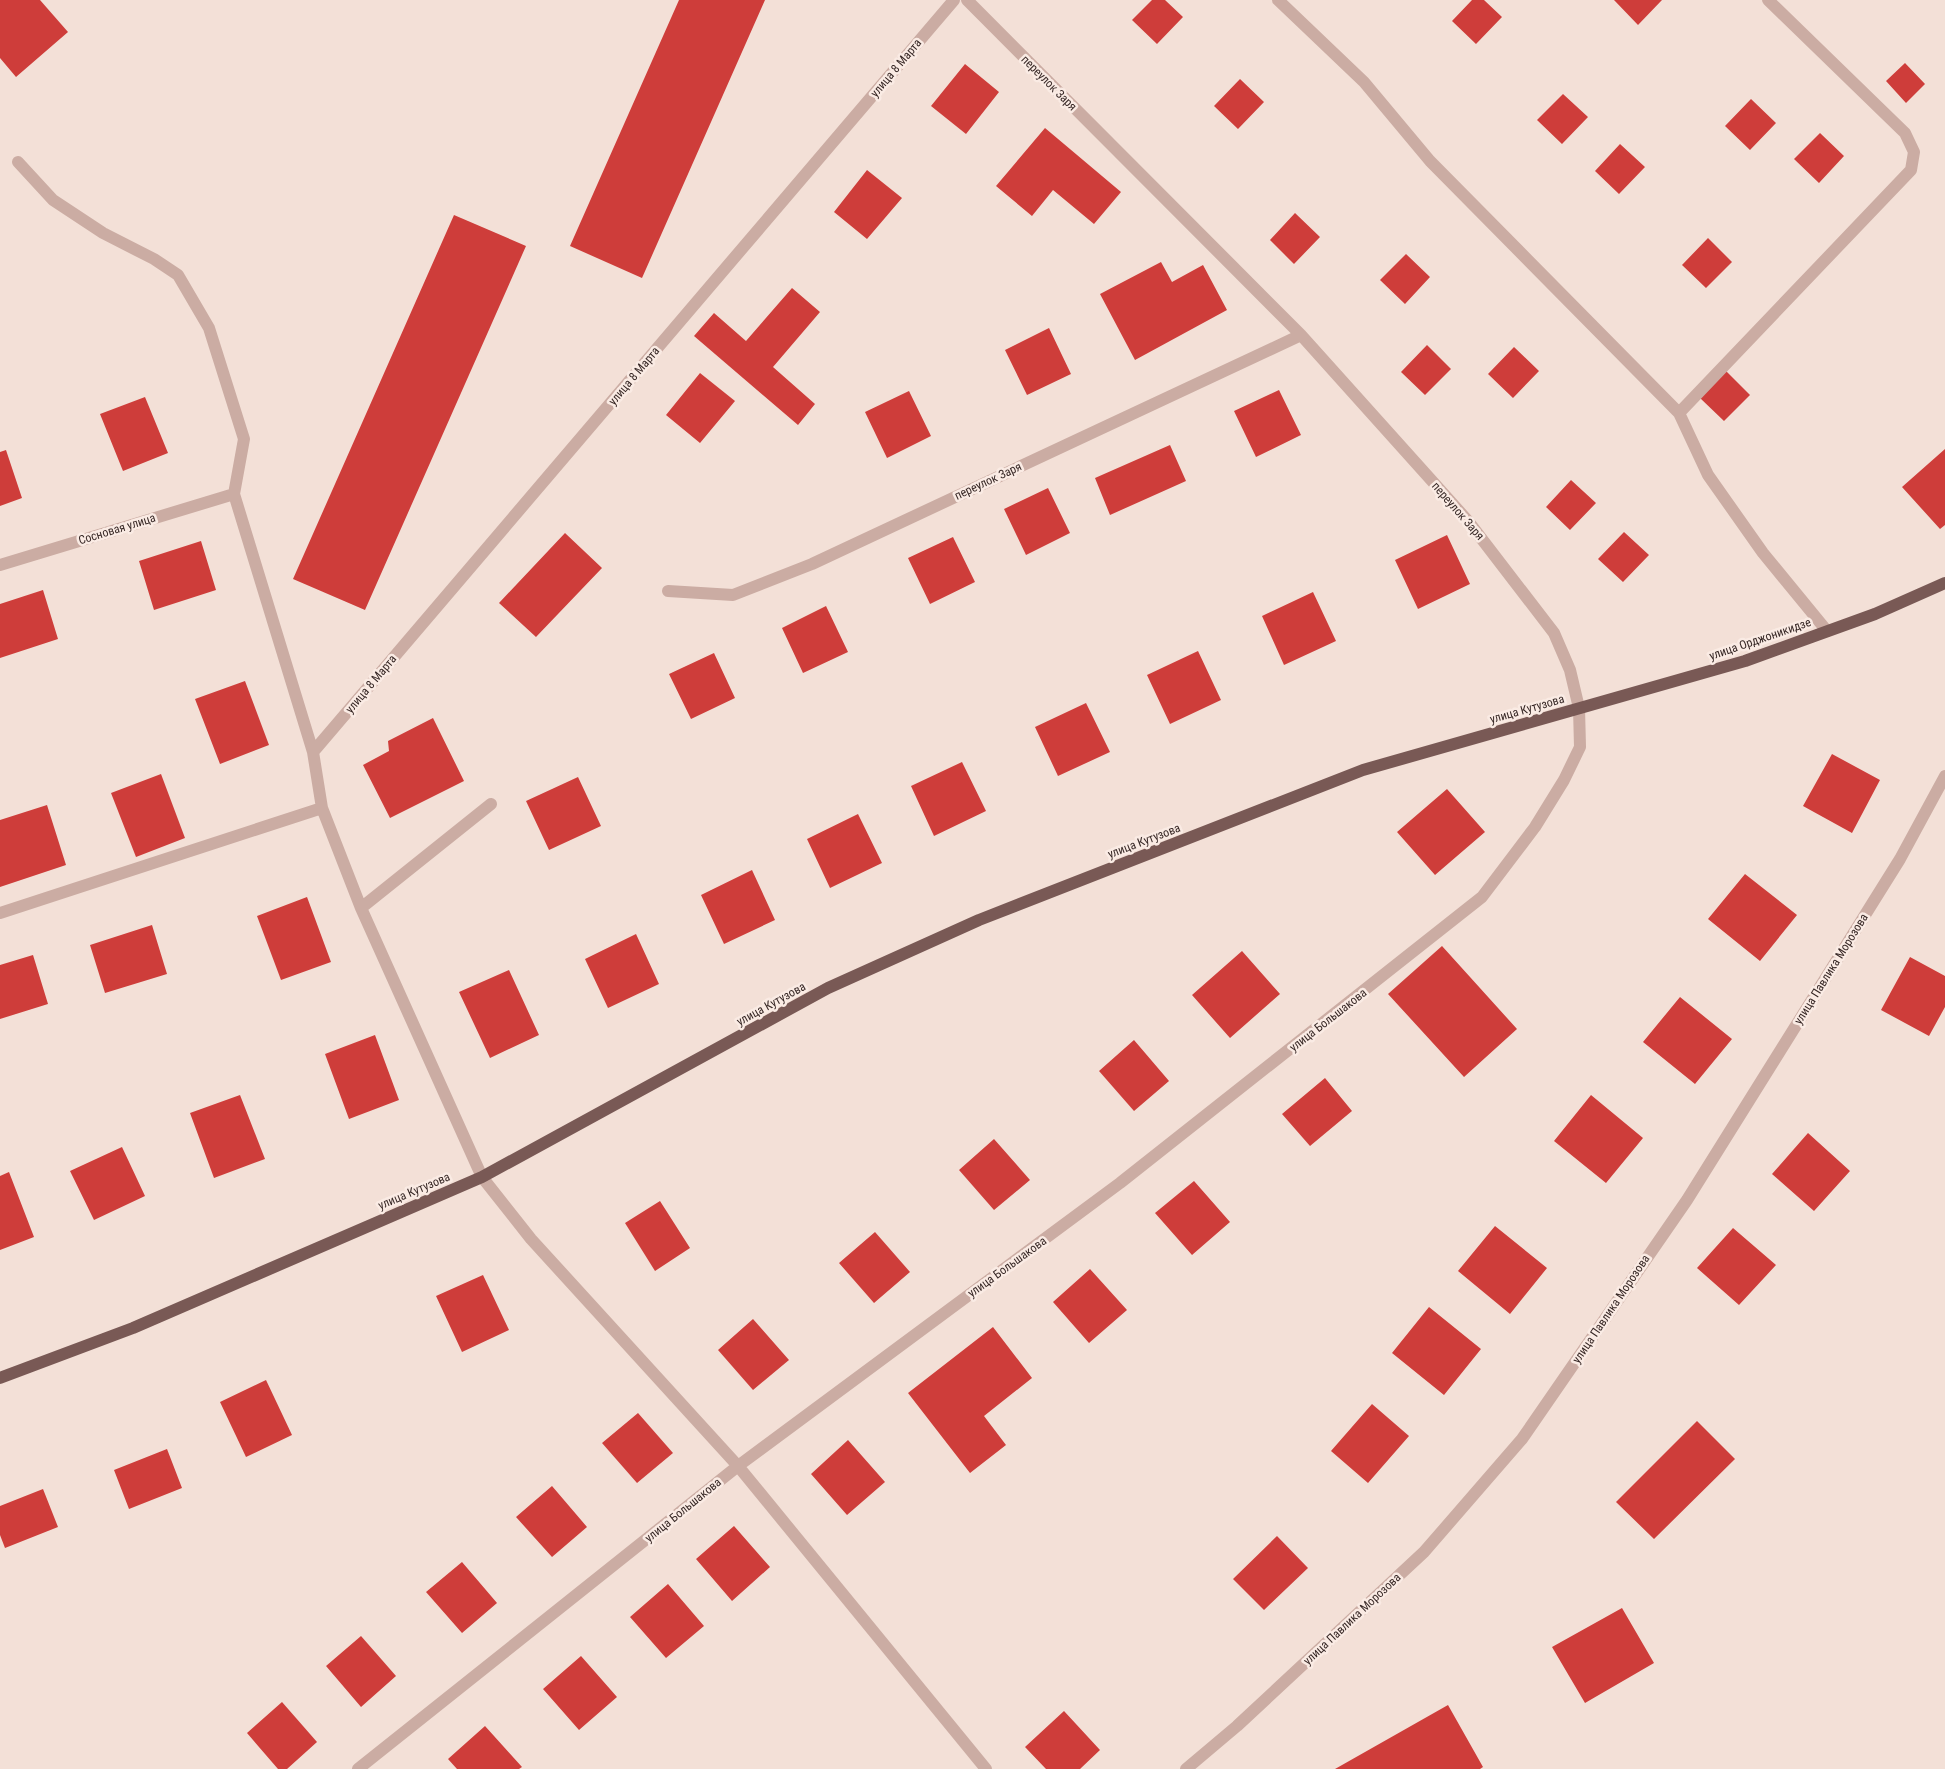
<svg xmlns="http://www.w3.org/2000/svg" width="1945" height="1769" font-family="'Roboto Condensed',sans-serif">
	<style>
		.building { fill: #ce3d3a }
		.lines { fill: none; stroke-linecap: round; stroke-linejoin: round }
		.minor { stroke: #cbaca3; stroke-width: 12 }
		.major { stroke: #795955; stroke-width: 12 }
		.labels { text-anchor: middle; stroke-width: 5; stroke-linejoin: round; paint-order: stroke }
		.street-label { font-size: 12px; fill: #362725; stroke: #faebe4 }
	</style>
	<rect width="100%" height="100%" fill="#f3e0d7"/>
	<path class="building" d="M0,0h40l28,32 -52,45 -16,-19z
		M679,0h86l-123,278 -72,-32z
		M1152,0h13l18,17 -26,27 -25,-24z
		M1472,0h12l18,17 -26,27 -24,-23z
		M1614,0h48l-24,25z
		M1905,63l20,21 -19,19 -20,-22z
		M965,64l34,28 -33,42 -35,-28z
		M1240,79l24,23 -26,27 -24,-23z
		M1563,94l25,23 -26,27 -25,-24z
		M1751,99l25,24 -26,27 -25,-24z
		M1045,128l76,64 -27,32 -41,-34 -21,26 -36,-30z
		M1820,133l24,23 -25,27 -25,-24z
		M1620,144l25,23 -26,27 -24,-23z
		M867,170l35,28 -35,41 -33,-27z
		M1295,213l25,24 -26,27 -24,-24z
		M454,215l72,31 -161,364 -72,-31z
		M1708,238l24,24 -26,26 -24,-23z
		M1406,254l24,23 -25,27 -25,-24z
		M1161,262l11,20 31,-17 24,45 -92,50 -35,-66z
		M792,288l28,24 -47,55 42,37 -17,21 -104,-89 20,-23 32,28z
		M1049,328l22,46 -44,21 -22,-45z
		M1427,345l24,24 -26,26 -24,-23z
		M1514,347l25,24 -26,27 -25,-24z
		M1726,371l24,24 -26,26 -24,-23z
		M700,373l35,28 -35,42 -34,-28z
		M1279,390l22,45 -45,22 -22,-46z
		M909,391l22,45 -44,22 -22,-46z
		M145,397l23,56 -45,18 -23,-57z
		M1170,445l16,36 -76,34 -15,-37z
		M1945,449v76l-5,4 -38,-42z
		M6,450l16,48 -22,8v-54z
		M1571,480l25,23 -26,27 -24,-23z
		M1048,488l22,45 -44,22 -22,-46z
		M1624,532l25,23 -26,27 -25,-23z
		M565,533l37,35 -66,69 -37,-34z
		M1447,535l23,49 -52,25 -23,-49z
		M953,537l22,45 -45,22 -22,-46z
		M201,541l15,49 -62,20 -15,-49z
		M43,590l15,49 -58,19v-54z
		M1313,592l23,49 -52,24 -22,-49z
		M826,606l22,46 -45,21 -21,-45z
		M1198,651l23,49 -51,24 -23,-49z
		M714,653l21,45 -44,21 -22,-45z
		M245,681l24,64 -49,19 -25,-65z
		M1086,703l24,49 -52,24 -23,-49z
		M433,718l31,63 -74,37 -27,-53 26,-14 -1,-10z
		M1832,754l48,26 -28,53 -49,-27z
		M962,762l24,49 -52,25 -23,-50z
		M161,774l24,64 -49,19 -25,-64z
		M578,777l23,49 -52,24 -23,-49z
		M1447,789l38,43 -50,43 -38,-43z
		M47,805l19,60 -66,22v-67z
		M858,814l24,49 -52,25 -23,-49z
		M752,870l23,50 -51,24 -23,-49z
		M1745,874l52,41 -37,46 -52,-42z
		M307,897l24,65 -50,18 -24,-64z
		M152,925l15,49 -62,19 -15,-48z
		M636,934l23,50 -51,24 -23,-49z
		M1442,946l75,83 -53,48 -76,-83z
		M1242,951l38,43 -50,44 -38,-43z
		M33,955l15,49 -48,15v-54z
		M1910,957l35,19v31l-16,29 -48,-26z
		M509,970l30,65 -49,23 -31,-66z
		M1680,997l52,42 -37,45 -52,-42z
		M375,1035l24,65 -50,19 -24,-65z
		M1134,1040l35,41 -35,30 -35,-40z
		M1325,1078l27,33 -42,35 -28,-32z
		M240,1095l25,64 -51,19 -24,-65z
		M1591,1095l52,43 -37,45 -52,-42z
		M1808,1133l42,38 -36,40 -42,-37z
		M994,1139l36,41 -36,30 -35,-40z
		M122,1147l23,49 -51,24 -24,-49z
		M9,1172l25,65 -34,13v-74z
		M1194,1181l36,41 -38,33 -37,-42z
		M660,1201l30,47 -35,23 -30,-48z
		M1495,1226l52,42 -37,46 -52,-43z
		M1733,1228l43,37 -37,40 -42,-37z
		M875,1232l35,40 -36,31 -35,-40z
		M1090,1269l37,41 -38,33 -36,-41z
		M483,1275l26,55 -47,22 -26,-56z
		M1429,1307l52,42 -37,46 -52,-42z
		M753,1319l36,41 -36,30 -35,-40z
		M993,1327l39,51 -48,38 22,29 -36,28 -62,-80z
		M266,1380l26,55 -46,22 -26,-55z
		M1372,1404l37,32 -41,47 -37,-32z
		M638,1413l35,40 -36,30 -35,-40z
		M1697,1421l38,38 -81,80 -38,-37z
		M848,1440l37,42 -38,33 -36,-41z
		M167,1449l15,39 -53,21 -15,-39z
		M552,1486l35,41 -35,30 -36,-40z
		M43,1489l15,38 -53,21 -5,-13v-29z
		M734,1526l36,41 -38,34 -36,-42z
		M1277,1536l31,32 -44,42 -31,-31z
		M462,1562l35,41 -35,30 -36,-41z
		M668,1584l36,42 -38,32 -36,-41z
		M1622,1608l32,55 -69,40 -33,-56z
		M361,1636l35,40 -35,31 -35,-41z
		M581,1656l36,41 -38,33 -36,-41z
		M282,1702l35,40 -30,27h-9l-31,-36z
		M1448,1705l35,62 -3,2h-145z
		M1064,1711l36,39 -20,19h-34l-21,-22z
		M485,1726l37,41 -3,2h-62l-9,-10z"/>
	<g class="lines">
		<path class="minor" d="M1278,0l86,82 66,79 249,252 29,62 55,78 64,78
			M18,162l35,38 50,33 51,26 24,16 31,53 35,111 -10,55 79,258 9,56 39,100 121,269 49,62 207,227 248,303
			M1679,413l232,-243 3,-18 -9,-19 -137,-133
			M0,565l234,-71
			M668,591l65,4 79,-31 489,-229
			M313,752l641,-752
			M361,908l130,-104
			M0,913l322,-105
			M358,1769l380,-303 382,-283 362,-286 53,-70 29,-47 16,-33 -1,-39 -9,-38 -16,-37 -86,-112 -167,-186 -334,-335
			M1186,1769l51,-43 187,-174 98,-113 165,-239 213,-341 45,-83"/>
		<path class="major" d="M0,1378l133,-50 349,-151 346,-189 151,-68 384,-150 382,-109 130,-47 70,-31"/>
	</g>
	<g class="labels">
		<g class="street-label">
			<text transform="translate(896 68) rotate(-50)" y="4">улица 8 Марта</text>
			<text transform="translate(1049 83) rotate(45)" y="4">переулок Заря</text>
			<text transform="translate(634 376) rotate(-50)" y="4">улица 8 Марта</text>
			<text transform="translate(988 481) rotate(-25)" y="4">переулок Заря</text>
			<text transform="translate(1458 511) rotate(49)" y="4">переулок Заря</text>
			<text transform="translate(117 529) rotate(-17)" y="4">Сосновая улица</text>
			<text transform="translate(1760 639) rotate(-19)" y="4">улица Орджоникидзе</text>
			<text transform="translate(371 684) rotate(-50)" y="4">улица 8 Марта</text>
			<text transform="translate(1527 709) rotate(-16)" y="4">улица Кутузова</text>
			<text transform="translate(1144 841) rotate(-21)" y="4">улица Кутузова</text>
			<text transform="translate(1831 969) rotate(-58)" y="4">улица Павлика Морозова</text>
			<text transform="translate(771 1004) rotate(-29)" y="4">улица Кутузова</text>
			<text transform="translate(1328 1020) rotate(-38)" y="4">улица Большакова</text>
			<text transform="translate(414 1191) rotate(-23)" y="4">улица Кутузова</text>
			<text transform="translate(1007 1267) rotate(-36)" y="4">улица Большакова</text>
			<text transform="translate(1611 1309) rotate(-56)" y="4">улица Павлика Морозова</text>
			<text transform="translate(683 1510) rotate(-39)" y="4">улица Большакова</text>
			<text transform="translate(1352 1619) rotate(-43)" y="4">улица Павлика Морозова</text>
		</g>
	</g>
</svg>
